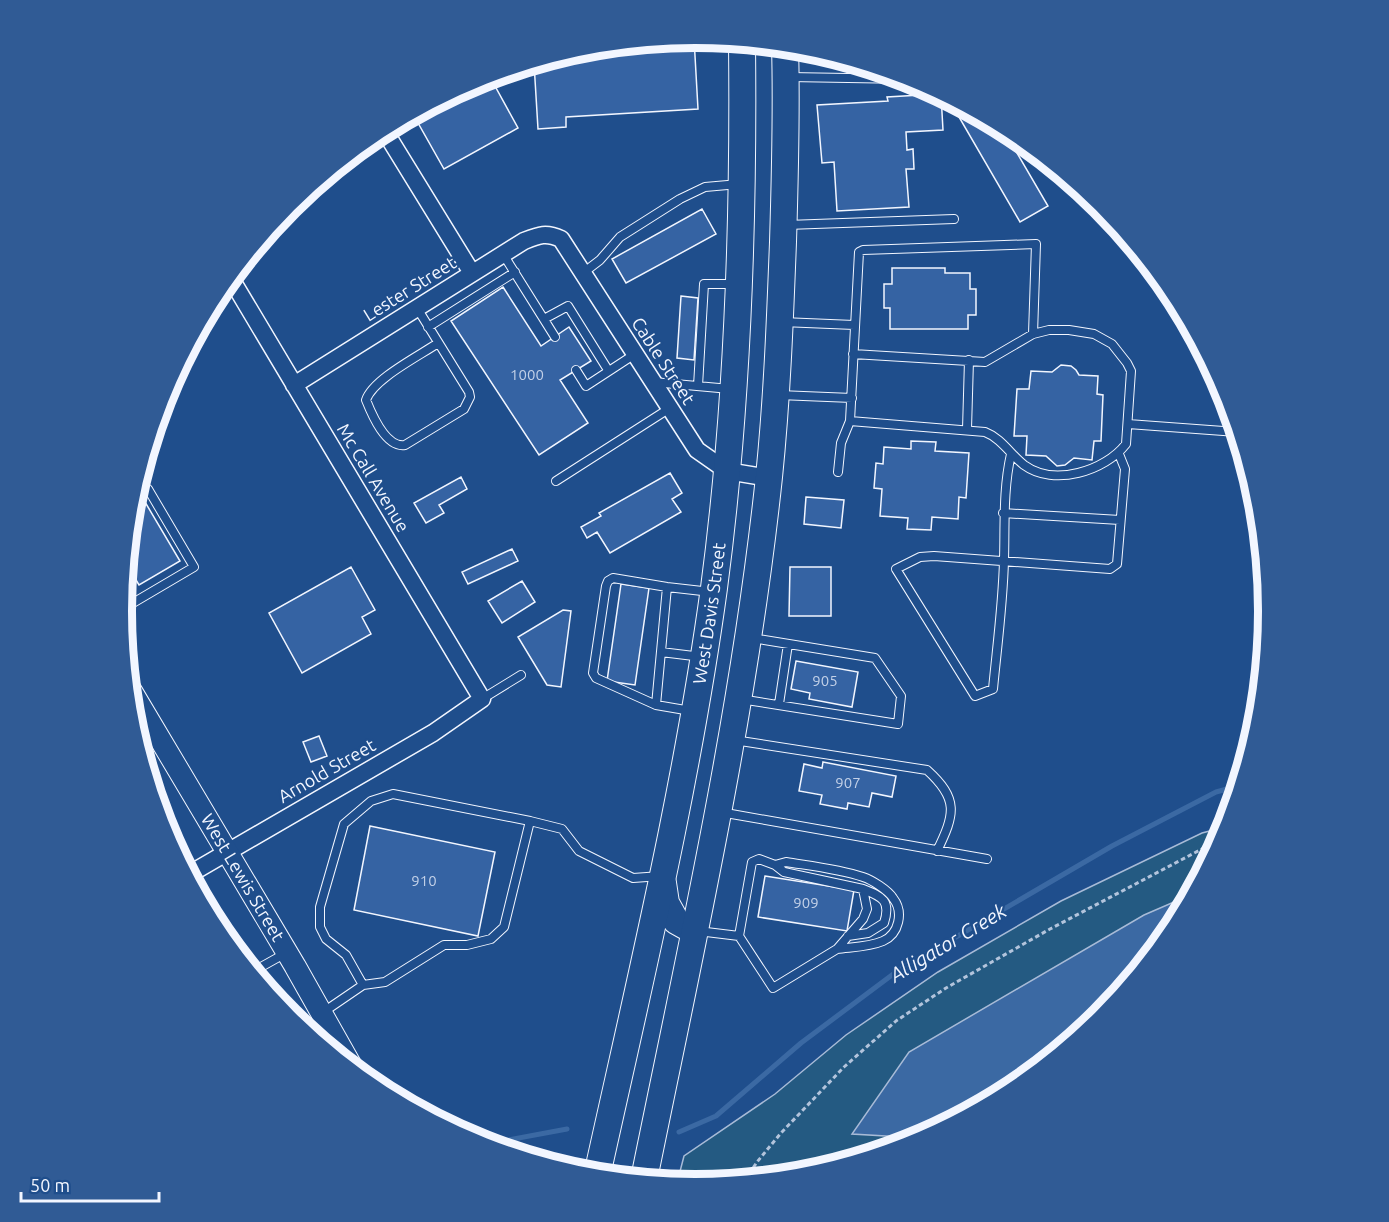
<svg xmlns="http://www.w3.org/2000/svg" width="1389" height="1222" font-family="Ubuntu,sans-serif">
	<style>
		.green { fill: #245a82; stroke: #a8bbd7; stroke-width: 1.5 }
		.water { fill: #3b69a3; stroke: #a8bbd7; stroke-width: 1.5 }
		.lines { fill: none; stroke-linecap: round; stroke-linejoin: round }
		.stream { stroke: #3b69a3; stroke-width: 5 }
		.building { fill: #3563a3; stroke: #f2f6ff; stroke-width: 1.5 }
		.service-casing { stroke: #f2f6ff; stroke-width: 10 }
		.minor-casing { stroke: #f2f6ff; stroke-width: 19 }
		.tertiary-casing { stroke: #f2f6ff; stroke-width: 23 }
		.primary-casing { stroke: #f2f6ff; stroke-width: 28 }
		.path { stroke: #b3c4dc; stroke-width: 3; stroke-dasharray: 4.5 3; stroke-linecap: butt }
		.service { stroke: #1f4e8c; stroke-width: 8 }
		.minor { stroke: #1f4e8c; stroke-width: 16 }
		.tertiary { stroke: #1f4e8c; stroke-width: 21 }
		.primary { stroke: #1f4e8c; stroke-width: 26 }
		.labels { text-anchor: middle; stroke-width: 4.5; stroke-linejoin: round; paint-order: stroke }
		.number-label { font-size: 15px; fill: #c3d1e8 }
		.street-label { font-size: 18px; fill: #f2f6ff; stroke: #1f4e8c }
		.water-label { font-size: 20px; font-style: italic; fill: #f2f6ff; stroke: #1f4e8c }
		.rim { fill: none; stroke: #f2f6ff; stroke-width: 8 }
	</style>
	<rect width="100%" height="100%" fill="#1f4e8c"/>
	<path class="green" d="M1225,827l-54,103 -71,87 -87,71 -99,53 -108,33 -111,10 -18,-1 7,-27 91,-62 71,-59 92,-63 123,-71 141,-68z"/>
	<path class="water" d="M1190,895l-19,35 -71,87 -87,71 -93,50 -68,-4 57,-82 235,-137z"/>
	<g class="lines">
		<path class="stream" d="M679,1132l37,-16 85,-73 95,-71 216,-126 104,-54 22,-6
			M487,1144l80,-15"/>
	</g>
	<path class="building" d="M694,38l4,71 -132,8v10l-28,2 -4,-66 49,-15z
		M490,77l28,51 -74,41 -31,-55 62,-33z
		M938,94l3,1 2,35 -37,2 1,18 6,-1 1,20h-8l3,38 -72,4 -3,-49 -12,1 -5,-58 71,-4 -1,-4z
		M969,111l34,18 45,77 -28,16 -61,-105z
		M702,209l14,25 -90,49 -14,-24z
		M892,268h53v5h25v16h6v26h-8v14h-78v-21h-6v-24h8z
		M503,287l38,59 28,-19 22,34 -31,19 28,43 -49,32 -88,-134z
		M681,296l17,2 -4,62 -17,-2z
		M1061,365l10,1 5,4 3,5 19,1 -1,18 6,1 -2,46h-7l-2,19 -18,-2 -9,7 -8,1 -11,-10 -20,-1 1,-19h-13l3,-47h12l2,-18 21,1z
		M911,441l25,1 -1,9 34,2 -3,45 -7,-1 -1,22 -26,-2 -1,13 -24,-1 1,-11 -28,-2 2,-27 -8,-1 2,-25 7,1 1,-17 27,2z
		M670,473l12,20 -10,6 9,13 -71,41 -13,-21 -10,6 -6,-11 20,-11 -2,-3z
		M461,477l6,12 -28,16 5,8 -18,10 -12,-20z
		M806,497l38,3 -3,28 -37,-4z
		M145,502l35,59 -41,24 -13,-22 5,-53z
		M512,549l6,12 -50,23 -6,-12z
		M351,567l24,43 -13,7 9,17 -69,39 -33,-60z
		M790,567h41v49h-42z
		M522,581l13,21 -33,21 -14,-22z
		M621,584l28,4 -14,97 -28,-4z
		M563,610l8,1 -10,76 -14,-2 -29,-48z
		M796,661l62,11 -6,35 -43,-8 1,-6 -19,-4z
		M319,736l8,20 -16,6 -8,-20z
		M823,762l73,14 -4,21 -20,-4 -3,14 -21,-4 -1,6 -27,-5 2,-9 -23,-4 5,-27 18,4z
		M370,826l125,26 -17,84 -124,-26z
		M765,876l89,14 -7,41 -89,-14z"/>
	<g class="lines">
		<g class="service-casing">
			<path id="service" d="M789,77l118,2
				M787,225l167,-6
				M503,254l52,83
				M583,273l17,-13 20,-23 60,-38 25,-12 34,-3
				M417,308l52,84 1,5 -6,12 -59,36c-19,3 -33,-30 -39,-45 7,-21 53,-44 72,-57
				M544,319l24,-13 40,64
				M782,322l72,3
				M428,327l87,-55
				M576,370l10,16 49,-32
				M653,382l77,7
				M698,386l6,-102h31
				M779,395l73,3
				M850,421l135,11c16,6 26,23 39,33 30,22 81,6 102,-21l5,-73 -4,-8 -15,-19 -18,-10 -25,-4h-20l-16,4 -48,28 -132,-8
				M1128,424l109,8
				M967,429l2,-69
				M1011,454c-8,35 -6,70 -7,106 -1,43 -7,87 -11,129l-18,7 -79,-127 24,-12 14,-1 176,13 7,-5 8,-95 -6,-15
				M838,472l3,-29 9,-22 9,-169 4,-2 173,-6 -3,90
				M556,481l114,-73
				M1003,513l117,7
				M121,610l73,-43 -46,-78 -16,9
				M661,652l41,5
				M482,699l39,-24
				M740,699l158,25 3,-28 -26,-38 -123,-20
				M779,704l9,-60
				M656,705l11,-118
				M691,711l-35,-6 -60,-27 -3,-5 13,-87 2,-5 5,-3 54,9 44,5
				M734,740l193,30c32,29 28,44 10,81
				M720,812l267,47
				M698,931l41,5 34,52 64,-39 26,-30 4,-10 -4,-20 -79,-17 -9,-7
				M739,936l13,-74 7,-3 16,6 11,-3c25,4 53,7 77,15 9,3 25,13 30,21 11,14 6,36 -10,43 -14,6 -31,6 -46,8
				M848,936l20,-3 16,-10c7,-22 -1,-26 -21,-34
				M252,972l34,-19
				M363,985l-17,-30 -20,-16 -6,-12v-20l24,-83 27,-23 22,-7 137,27
				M322,1013l41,-28 22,-3 59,-37h23l24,-6 13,-12 26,-106 32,8 17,22 54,27 28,-2"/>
		</g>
		<g class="minor-casing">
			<path id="minor" d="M384,130l88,143
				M294,385l230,-144c15,-6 22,-9 37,-2l136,211 30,21 42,7
				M188,875l245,-142 49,-34 -252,-422"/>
		</g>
		<g class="tertiary-casing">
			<g id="tertiary">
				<path id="s1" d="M129,687l166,279 58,103"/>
			</g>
		</g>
		<g class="primary-casing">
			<g id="primary">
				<path d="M663,883l3,20 10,18 18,10"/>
				<path id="s2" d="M597,1175c43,-195 90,-389 117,-587 24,-181 30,-363 28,-546"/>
				<path d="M644,1179c47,-232 100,-465 125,-702 8,-78 11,-157 14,-235 2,-65 4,-130 2,-196"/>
			</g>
		</g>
		<path class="path" d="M745,1180l12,-18 24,-29 63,-66 52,-46 50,-33 104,-59 169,-89"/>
		<use href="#service" class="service"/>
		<use href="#minor" class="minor"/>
		<use href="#tertiary" class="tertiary"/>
		<use href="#primary" class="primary"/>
	</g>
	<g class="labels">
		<g class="number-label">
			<text x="527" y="380">1000</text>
			<text x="825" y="686">905</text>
			<text x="848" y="788">907</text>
			<text x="424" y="886">910</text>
			<text x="806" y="908">909</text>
		</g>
		<g class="street-label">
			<text transform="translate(410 289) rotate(-32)" y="6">Lester Street</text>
			<text transform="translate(663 361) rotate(57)" y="6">Cable Street</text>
			<text transform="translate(373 478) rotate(59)" y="6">Mc Call Avenue</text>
			<text dy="6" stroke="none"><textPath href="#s2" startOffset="573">West Davis Street</textPath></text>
			<text transform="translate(327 771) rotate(-30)" y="6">Arnold Street</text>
			<text dy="6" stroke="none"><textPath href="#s1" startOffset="222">West Lewis Street</textPath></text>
		</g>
		<g class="water-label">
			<text transform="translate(948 943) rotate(-31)" y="7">Alligator Creek</text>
		</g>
	</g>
	<path d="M0 0H1389V1222H0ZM132 611a563 563 0 1 1 1126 0a563 563 0 1 1-1126 0Z" fill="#305b95" fill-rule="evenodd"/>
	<path class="rim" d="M132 611a563 563 0 1 1 1126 0a563 563 0 1 1-1126 0Z"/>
	<path d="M21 1192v9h138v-9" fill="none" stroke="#f2f6ff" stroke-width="3"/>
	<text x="30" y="1192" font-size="18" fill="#f2f6ff" stroke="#1f4e8c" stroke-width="4.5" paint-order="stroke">50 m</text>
</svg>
